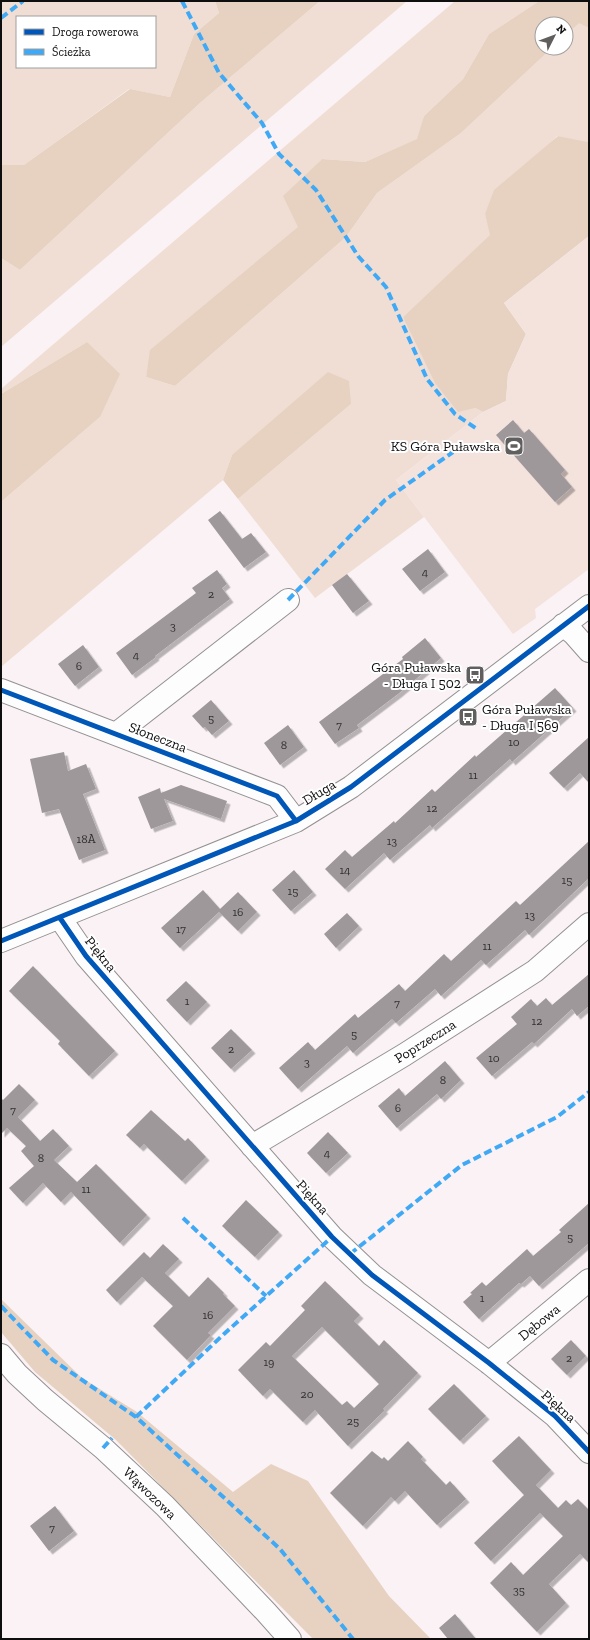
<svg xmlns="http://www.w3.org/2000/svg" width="590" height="1640" font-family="'Zilla Slab',serif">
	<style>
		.green { fill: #f0ded4; fill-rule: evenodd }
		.forest { fill: #e7d2c2 }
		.pitch { fill: #f4e2dd }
		.building { fill: #9e989a; fill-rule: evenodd; filter: url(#shadow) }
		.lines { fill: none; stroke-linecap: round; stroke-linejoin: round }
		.street-casing { stroke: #949192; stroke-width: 24 }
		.street { stroke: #fefdfd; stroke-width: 22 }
		.quiet { stroke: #3fa9f5; stroke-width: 4; stroke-dasharray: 8 4; stroke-linecap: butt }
		.cycleway-casing { stroke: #fff; stroke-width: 8 }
		.cycleway { stroke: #0057b8; stroke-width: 5 }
		.labels { text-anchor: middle; stroke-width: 4; stroke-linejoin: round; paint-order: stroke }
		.number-label { font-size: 12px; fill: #323031 }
		.poi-label { font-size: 14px; fill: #0e0e0e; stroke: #fff; text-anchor: end }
		.street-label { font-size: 14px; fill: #0e0e0e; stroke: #fff }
	</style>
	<defs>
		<filter id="shadow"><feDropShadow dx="3.5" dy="3.5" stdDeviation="0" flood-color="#0004"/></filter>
	</defs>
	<rect width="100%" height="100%" fill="#faf2f4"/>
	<path class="green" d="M1,1h214l4,12 -25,21 -24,63 -41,-8 -106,77 -22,-1zM17,17h138v50h-138z
		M320,1h87l-406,346v-89l19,12 180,-167z
		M455,1h84l-50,33 -26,45 -39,37 -6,23 -53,23 -43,-3 -38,37 15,31 -148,123 -5,27 29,9 171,-149 31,-44 84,-60 91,-85h14v-13l13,-13 10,6v113l-2,2 -30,-7 -72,78 6,21 -88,82 72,91 8,4 -87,68 28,37 -109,81 -77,-99 113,-95 -119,51 -9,25 -222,187v-165l99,-85 -13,-75 -86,52v-5z"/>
	<path class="forest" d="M215,1h105l-120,102 -180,167 -19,-12v-93h23l106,-76 40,8 24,-63 25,-21z
		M539,1h50v27l-10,-5 -13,12v-11h-24v24h10l-91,85 -84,60 -31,44 -171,149 -29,-9 4,-27 148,-123 -15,-31 39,-37 43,3 52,-23 7,-23 39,-37 26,-45z
		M558,136l29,6 2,-1v95l-85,67 22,31 -18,40 -2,27 -23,11 -8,-4 -17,4 -23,-29 -32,-66 87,-82 -5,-21 9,-24z
		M87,342l33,32 -20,43 -99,85v-108z
		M328,372l21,9 2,23 -113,95 -15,-19 9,-25z
		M1,1299l81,79 55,34 96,80 38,-28 37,17 81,115 42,43h-118l-197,-199 -81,-68 -34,-40z"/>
	<path class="pitch" d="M589,236v333l-54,40 1,9 -23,16 -117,-154 87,-68 23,-11 2,-27 18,-40 -22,-31z"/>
	<path class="building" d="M513,420l11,13 5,-4 36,41 -4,4 11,13 -17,15 -59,-67z
		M220,511l22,28 9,-6 15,19 -22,16 -36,-48z
		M428,549l17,23 -25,19 -18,-22z
		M217,570l10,14 -5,4 8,11 -75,57 1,1 -24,18 -16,-22 80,-60 -4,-5z
		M347,574l22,27 -16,12 -21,-28z
		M425,638l16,20 -43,36 -41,31 2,3 -24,16 -16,-22 84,-63 -1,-2z
		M83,645l16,22 -24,19 -17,-22z
		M555,688l18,20 -61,54 -2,-3 -78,69 -2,-3 -40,35 -6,-7 -39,36 -20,-20 20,-19 7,7 42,-36 1,2 37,-34 3,3 40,-37 1,2z
		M211,700l18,21 -17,14 -7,-8 -2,1 -11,-12z
		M288,725l16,22 -24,18 -16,-22z
		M589,737v46l-9,-10 -16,15 -15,-15z
		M64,752l4,19 18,-7 10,25 -13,5 22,56 -26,10 -20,-51 -17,4 -12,-54z
		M181,785l46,16 -6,18 -57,-20 9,22 -22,8 -13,-32 22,-9 1,5z
		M589,841v37l-60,57 -4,-5 -39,35 -5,-5 -40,36 -6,-7 -39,34 -4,-4 -39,34 -6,-7 -49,43 -19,-21 29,-26 7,8 40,-36 3,4 41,-34 6,7 39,-37 7,7 65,-60 4,4z
		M294,870l19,22 -22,19 -19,-21z
		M203,890l17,19 18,-17 19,20 -19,19 -19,-19 -39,36 -19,-20z
		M347,913l12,13 -23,22 -12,-14z
		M33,966l82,85 -26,25 -31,-32 2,-3 -51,-50z
		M589,974v32l-12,10 -5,-7 -38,35 -2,-2 -40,34 -16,-18 41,-34 -6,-7 20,-18 6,7 9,-8 6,7z
		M186,981l21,21 -20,20 -21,-22z
		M231,1029l21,21 -21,19 -20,-21z
		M445,1061l16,19 -20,19 -4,-5 -40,34 -19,-22 21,-18 6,8z
		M19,1084l16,16 -17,17 22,24 13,-12 16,17 -15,14 23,22 19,-18 51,51 -27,28 -49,-51 -10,10 -18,-19 -20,20 -14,-15 25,-22 -13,-15 5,-5 -19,-18 -6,6v-36l2,2z
		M151,1110l34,31 3,-3 18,19 -24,24 -38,-37 -4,4 -14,-13z
		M328,1132l20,21 -22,20 -19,-20z
		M246,1200l33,32 -24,25 -33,-31z
		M589,1203v40l-50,43 -9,-10 -9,8 -2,-1 -40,36 -16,-17 9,-8 -2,-1 12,-11 4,4 41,-37 6,7 28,-24 -2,-2z
		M163,1244l16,15 -14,14 24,24 19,-20 16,16 -1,1 12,12 -27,27 3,2 -24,25 -34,-34 20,-20 -31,-29 -25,25 -11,-12 38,-38 6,6z
		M325,1281l35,34 -6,6 25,25 5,-6 34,33 -35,36 2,1 -37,36 -33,-36 -12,12 -33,-33 -7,7 -25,-26 28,-28 4,4 35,-36 -4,-4zM322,1327l57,57 -25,24 -7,-7 -5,4 -50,-49z
		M571,1340l15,16 -19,19 -16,-16z
		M454,1384l32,32 -26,25 -32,-32z
		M519,1436l32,34 -15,15 22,23 8,-8 5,5 7,-6 11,11v53l-9,-9 -31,30 17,19 -29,29 -47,-49 21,-21 12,13 40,-39 -23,-23 -49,48 -17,-18 50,-48 -32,-34z
		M408,1441l15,16 -2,2 25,26 4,-4 16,18 -29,26 -32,-34 -10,10 -4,-4 -28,29 -33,-33 42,-42 10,8 2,-2 4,4z
		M55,1506l19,25 -25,20 -19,-25z
		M455,1614l21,25h-28l-9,-11z"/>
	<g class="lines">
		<g class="street-casing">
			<path id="street" d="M563,625l11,9 15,17
				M1,690l276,106 19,25
				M116,734l172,-134
				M60,918l26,38 246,281 40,38 117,88 66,53 34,36
				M1,941l295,-120 55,-34 238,-181
				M252,1146l152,-91 131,-84 54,-47
				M1,1355l16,19 28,26 58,48 62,58 101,106 24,27
				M489,1363l100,-83"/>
		</g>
		<use href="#street" class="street"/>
		<path class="quiet" d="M182,1l37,72 43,50 17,31 37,36 42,66 28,31 41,92 28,35 22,15
			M1,18l22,-17
			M288,600l97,-100 68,-48
			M183,1218l83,78
			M350,1254l112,-89 95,-48 32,-25
			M1,1306l52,54 83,57 144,132 73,90
			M136,1417l88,-83 108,-97
			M103,1448l9,-10"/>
		<g class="cycleway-casing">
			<path id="cycleway" d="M1,690l276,106 19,25
				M60,918l26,38 246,281 40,38 117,88 66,53 34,36
				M1,941l295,-120 55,-34 238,-181"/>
		</g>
		<use href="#cycleway" class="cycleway"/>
	</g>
	<defs>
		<g id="stadium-square" transform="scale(1)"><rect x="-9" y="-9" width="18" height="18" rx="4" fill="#615e5e" stroke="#fff"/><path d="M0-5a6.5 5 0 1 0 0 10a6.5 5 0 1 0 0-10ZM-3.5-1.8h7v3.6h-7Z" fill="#fff"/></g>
		<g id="bus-square" transform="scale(1)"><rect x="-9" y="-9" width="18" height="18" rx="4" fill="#615e5e" stroke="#fff"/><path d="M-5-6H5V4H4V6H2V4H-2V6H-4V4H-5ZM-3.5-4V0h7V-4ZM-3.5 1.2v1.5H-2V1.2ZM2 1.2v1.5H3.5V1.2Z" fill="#fff"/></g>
	</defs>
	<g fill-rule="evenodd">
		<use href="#stadium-square" x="514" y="446"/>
		<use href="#bus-square" x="475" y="675"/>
		<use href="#bus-square" x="468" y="717"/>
	</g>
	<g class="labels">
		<g class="number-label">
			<text x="425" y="576">4</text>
			<text x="211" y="598">2</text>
			<text x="173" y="630">3</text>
			<text x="136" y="659">4</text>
			<text x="79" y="670">6</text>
			<text x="211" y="722">5</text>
			<text x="339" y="729">7</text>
			<text x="514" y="746">10</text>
			<text x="284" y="749">8</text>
			<text x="473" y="779">11</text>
			<text x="432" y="812">12</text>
			<text x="86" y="843">18A</text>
			<text x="392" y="845">13</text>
			<text x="345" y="874">14</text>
			<text x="567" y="884">15</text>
			<text x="293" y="895">15</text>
			<text x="238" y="916">16</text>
			<text x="530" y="919">13</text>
			<text x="181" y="933">17</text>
			<text x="487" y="950">11</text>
			<text x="187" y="1005">1</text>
			<text x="397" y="1007">7</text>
			<text x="537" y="1025">12</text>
			<text x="354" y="1038">5</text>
			<text x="231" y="1053">2</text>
			<text x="494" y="1062">10</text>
			<text x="307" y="1066">3</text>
			<text x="443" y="1084">8</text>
			<text x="398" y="1112">6</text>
			<text x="13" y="1114">7</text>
			<text x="327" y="1157">4</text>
			<text x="41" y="1162">8</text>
			<text x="86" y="1193">11</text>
			<text x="570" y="1241">5</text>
			<text x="482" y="1302">1</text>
			<text x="208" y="1319">16</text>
			<text x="569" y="1362">2</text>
			<text x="269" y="1366">19</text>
			<text x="307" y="1398">20</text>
			<text x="353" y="1425">25</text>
			<text x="52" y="1532">7</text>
			<text x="519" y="1594">35</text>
		</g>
		<g class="poi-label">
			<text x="500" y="451">KS Góra Puławska</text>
			<text x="461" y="672">Góra Puławska<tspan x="461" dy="16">- Długa I 502</tspan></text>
			<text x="482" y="714" text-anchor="start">Góra Puławska<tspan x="482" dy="16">- Długa I 569</tspan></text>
		</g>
		<g class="street-label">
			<text transform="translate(158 737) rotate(21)" y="5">Słoneczna</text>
			<text transform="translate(319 792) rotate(-31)" y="5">Długa</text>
			<text transform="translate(101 954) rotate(51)" y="5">Piękna</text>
			<text transform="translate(425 1041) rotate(-32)" y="5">Poprzeczna</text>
			<text transform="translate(313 1197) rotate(48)" y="5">Piękna</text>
			<text transform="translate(539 1322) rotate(-39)" y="5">Dębowa</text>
			<text transform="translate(559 1406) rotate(42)" y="5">Piękna</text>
			<text transform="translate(150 1493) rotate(44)" y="5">Wąwozowa</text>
		</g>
	</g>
	<rect width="590" height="1640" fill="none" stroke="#0e0e0e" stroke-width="4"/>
	<rect x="16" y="16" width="140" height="52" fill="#ffffff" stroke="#9f9f9f"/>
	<rect x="24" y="29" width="20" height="6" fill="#0057b8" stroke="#9f9f9f"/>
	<text x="52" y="36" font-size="12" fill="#0e0e0e">Droga rowerowa</text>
	<rect x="24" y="49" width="20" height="6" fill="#3fa9f5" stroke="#9f9f9f"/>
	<text x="52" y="56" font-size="12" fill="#0e0e0e">Ścieżka</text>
	<g transform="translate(554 36) rotate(48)"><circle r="19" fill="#ffffff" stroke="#9f9f9f"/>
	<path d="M0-3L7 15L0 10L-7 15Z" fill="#615e5e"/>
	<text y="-6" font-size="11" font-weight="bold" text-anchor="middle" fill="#0e0e0e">N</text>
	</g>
</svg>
